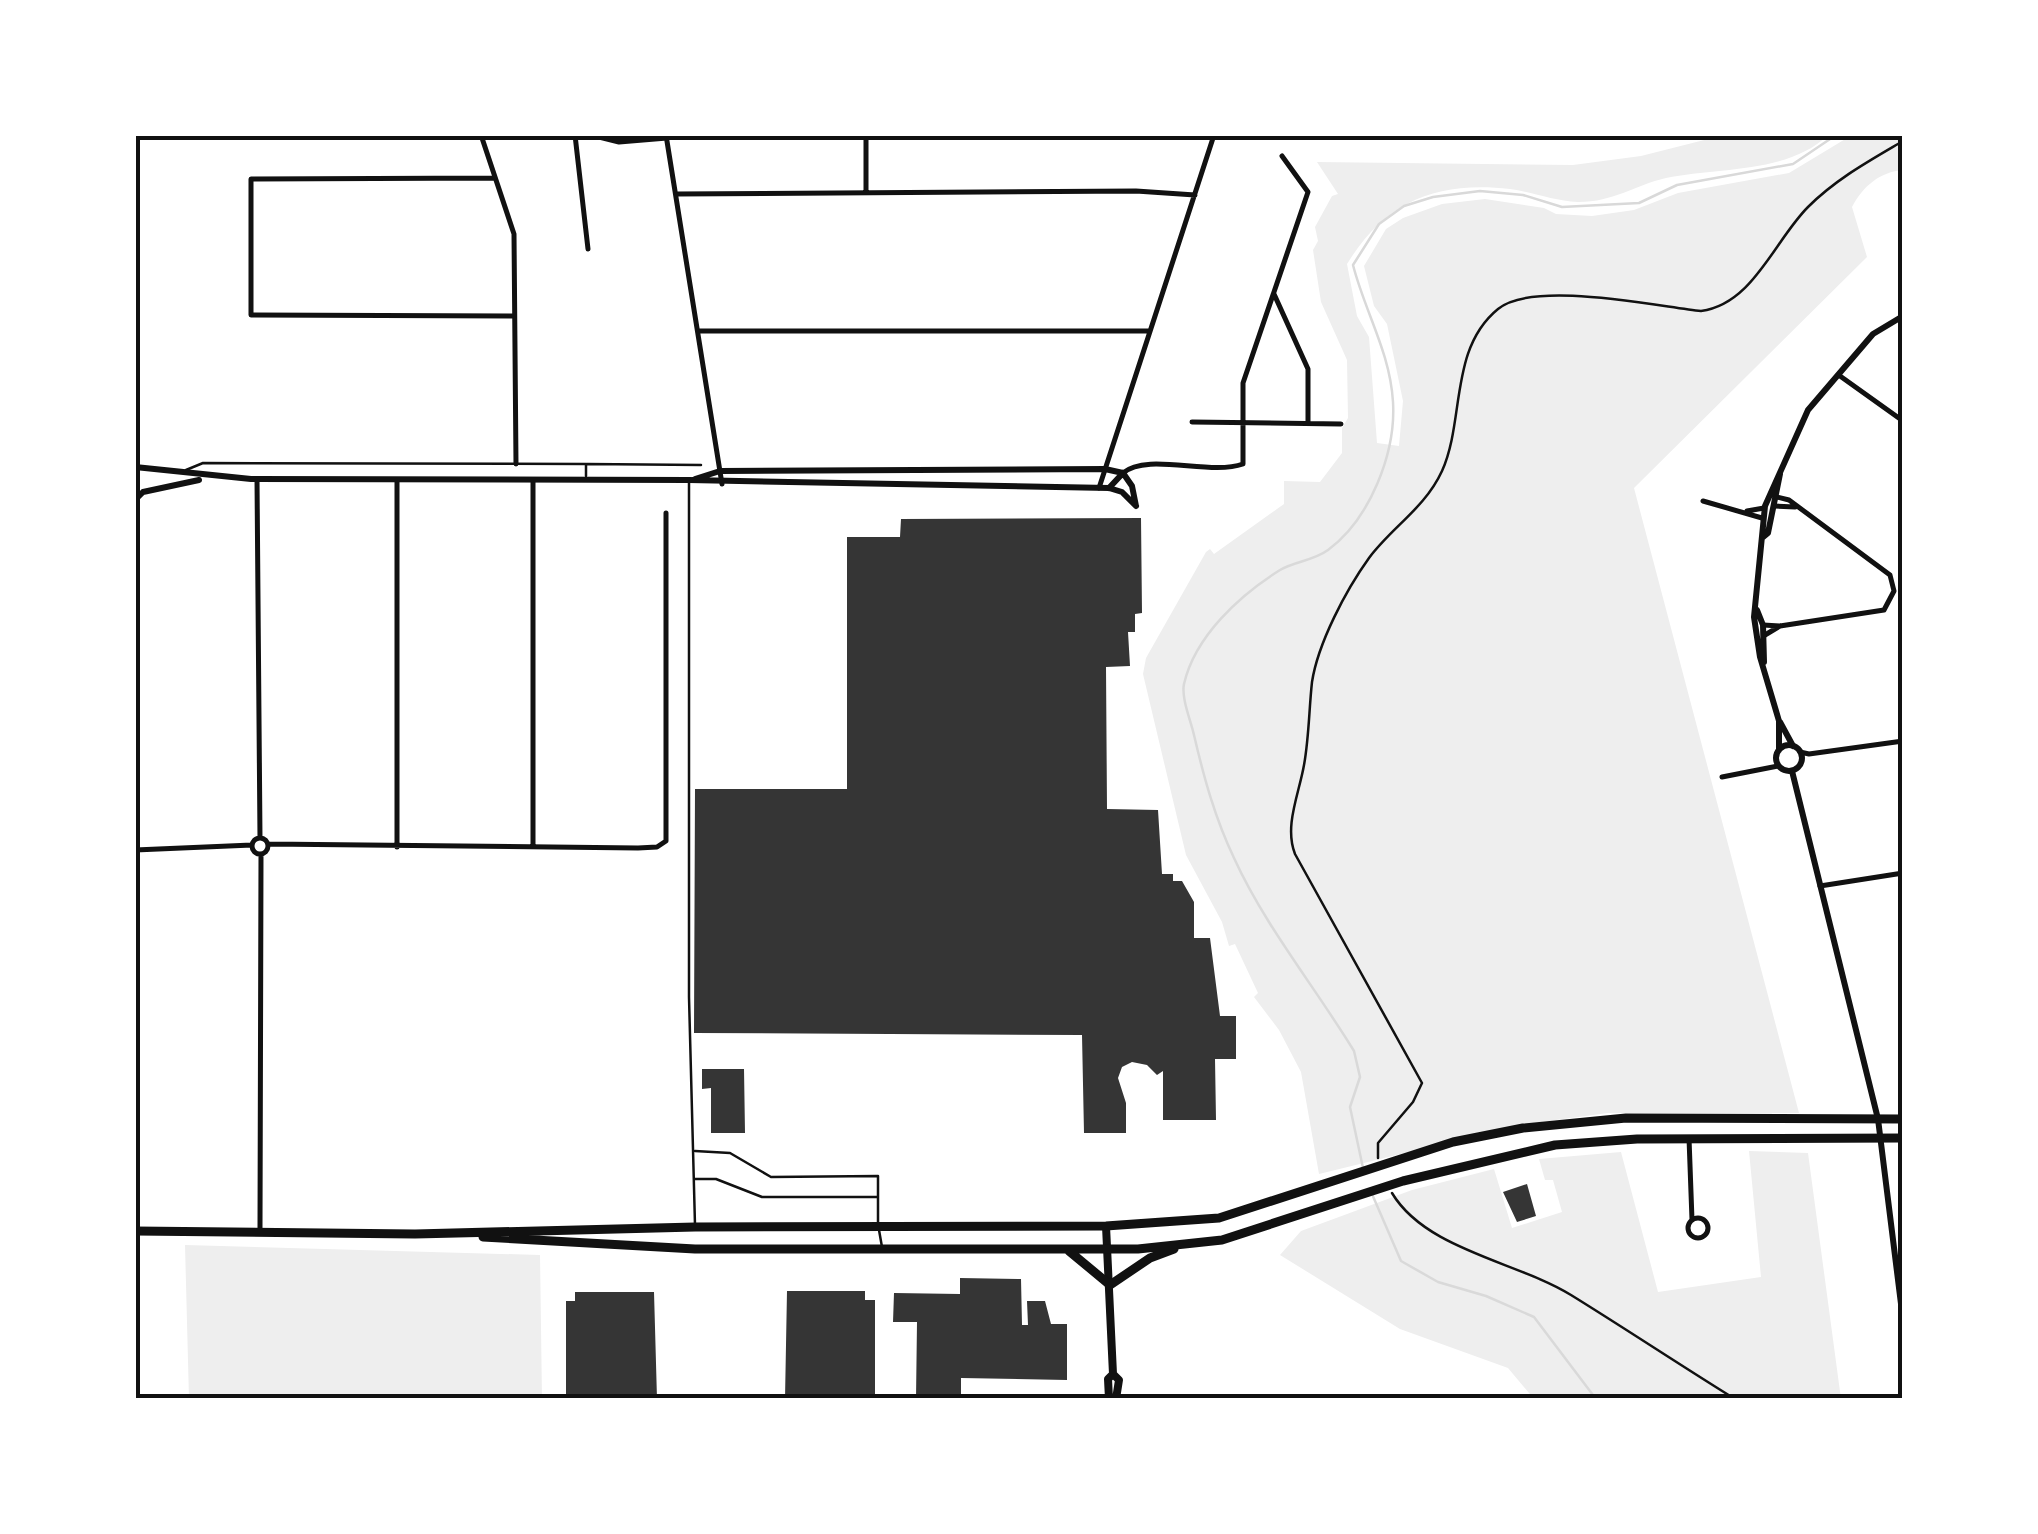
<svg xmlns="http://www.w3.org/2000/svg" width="2038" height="1534" font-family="Cabin,sans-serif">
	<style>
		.green { fill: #eee }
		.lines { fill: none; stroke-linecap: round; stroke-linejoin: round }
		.stream { stroke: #d9d9d9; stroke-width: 2.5 }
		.building { fill: #353535 }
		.path { stroke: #111; stroke-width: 2.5 }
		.service { stroke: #111; stroke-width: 2.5 }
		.minor { stroke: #111; stroke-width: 5 }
		.tertiary { stroke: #111; stroke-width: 6 }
		.secondary { stroke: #111; stroke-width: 8 }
		.primary { stroke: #111; stroke-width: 9 }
		.neatline { fill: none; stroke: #111; stroke-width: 4 }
	</style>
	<rect width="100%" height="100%" fill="#fff"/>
	<path class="green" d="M1724,135h104c-40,39 -111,32 -162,43 -31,7 -52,24 -88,24 -24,-1 -45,-10 -68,-13 -74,-8 -124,12 -163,75l10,52 12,21 8,106 22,3 4,-45 -16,-77 -13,-18 -10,-40 22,-37 17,-11 39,-14 43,-5 59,9 12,6 36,2 42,-6 44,-17 111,-20 63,-38h51v35c-23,2 -40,16 -51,37l15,50 -233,231 165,625h-191l-89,12 -200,49 -18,-102 -22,-42 -25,-33 4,-4 -23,-49 -6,2 -7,-24 -36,-67 -43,-181 3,-16 60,-106 4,-3 4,5 70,-50v-23l36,1 22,-29v-25l6,-10 -1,-58 -26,-58 -8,-52 5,-9 -3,-14 17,-31 6,-2 -21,-32 256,3 68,-9z
		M1749,1151l59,2 33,246h-307l-26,-31 -108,-39 -120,-74 21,-24 111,-41 82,-21 18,59 50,-16 -9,-32h-8l-6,-21 82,-7 37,140 103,-15z
		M185,1245l355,10 2,144h-353z"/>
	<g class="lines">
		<path class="stream" d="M1363,1168l-13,-61 10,-30 -6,-26c-39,-64 -89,-125 -120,-193 -19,-40 -30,-80 -40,-123 -3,-14 -13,-37 -10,-51 11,-48 56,-89 96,-114 15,-9 33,-9 48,-20 42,-31 68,-97 65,-148 -3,-50 -28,-90 -40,-137l26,-41 25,-18 29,-9 47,-6 43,4 39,12 77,-4 38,-18 116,-21 43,-29
			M1372,1194l29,67 37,21 48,14 48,21 62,82"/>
	</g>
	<path class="building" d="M1141,518l1,95 -7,1v18h-7l2,34 -24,1 1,142 51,1 4,64h11v7h9l12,21v36h16l10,78h16v43h-21l1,61h-53v-49l-6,4 -10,-10 -15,-3 -10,5 -4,11 8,25v30h-42l-2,-98 -388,-2 1,-244h152v-252h53l1,-18z
		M702,1069h42l1,64h-34v-45l-9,1z
		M1527,1184l9,32 -19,6 -14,-30z
		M960,1278l61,1 1,46h6l-1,-24h18l6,23h16v56l-106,-2v21h-45l1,-77h-24l1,-29 66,1z
		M787,1291h78v9h10v99h-90z
		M575,1292h79l3,107h-91v-98h9z"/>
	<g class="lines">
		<path class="path" d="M1378,1158v-15l35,-41 9,-19 -127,-229c-11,-28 4,-60 9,-89 5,-27 5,-56 8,-83 6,-39 34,-92 57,-124 23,-31 56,-50 73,-87 23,-51 7,-122 56,-162 35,-29 157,-3 203,2 52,-7 73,-70 107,-104 28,-28 61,-46 95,-66
			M1392,1193c34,57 126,69 179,102 55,34 109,70 164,104"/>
		<path class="service" d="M587,464l114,1
			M186,470l17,-7 383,1v12
			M689,483v514l6,228
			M695,1151l35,2 41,24 107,-1v47
			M695,1179h21l46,18h116
			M879,1230l3,17"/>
		<path class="minor" d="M481,135l33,99 2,230
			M575,135l13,114
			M591,135l28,7 48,-4
			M666,135l56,349
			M866,135v57
			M495,178l-244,1v136l263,1
			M676,194l460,-3 59,4
			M1274,294l34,75v54
			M698,331h451
			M1840,376l63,45
			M1192,422l149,2
			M1123,473c24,-21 87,3 120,-9v-81l65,-191 -26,-36
			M257,479l3,359
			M397,480v367
			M533,481v366
			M1099,488l115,-353
			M1703,501l59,17
			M1774,506l21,1
			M1747,511l17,-3
			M1763,625l17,1 104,-16 10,-19 -4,-16 -101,-75 -12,-3
			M1765,635l15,-9
			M1800,752l9,2 94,-13
			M1722,777l56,-11
			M252 846a8 8 0 1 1 16 0a8 8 0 1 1-16 0Z
			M268,844l370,4 19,-1 9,-6v-328
			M135,850l117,-5
			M1820,886l83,-13
			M1689,1138l3,82
			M1688 1228a10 10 0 1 1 20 0a10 10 0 1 1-20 0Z
			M260,1230l1,-376"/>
		<path class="tertiary" d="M135,467l116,12 438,1 420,8 13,4 14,14
			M695,479l25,-8 385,-2 18,4 9,13 4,20
			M1109,488l14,-15
			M135,500l8,-8 56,-12
			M1762,538l6,-5 12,-59
			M1757,610l6,15 1,37
			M1780,722l13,24
			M1776 758a13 13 0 1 1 26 0a13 13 0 1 1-26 0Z
			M1779,750v-29l-19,-64 -6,-40 11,-111 43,-96 65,-76 30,-18
			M1792,771l86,348 25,201"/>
		<path class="secondary" d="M1106,1226l7,148 6,6 -3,19
			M1109,1399l-1,-20 5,-5"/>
		<path class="primary" d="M135,1231l280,3 280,-7 411,-1 113,-8 234,-76 70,-14 103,-10 277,1
			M483,1237l212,12h443l84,-9 181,-59 152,-36 82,-6 266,-1
			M1069,1251l41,34 40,-27 24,-9"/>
	</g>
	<rect width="2038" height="1534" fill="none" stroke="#ffffff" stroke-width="275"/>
	<rect x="138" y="138" width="1762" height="1258" class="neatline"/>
</svg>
